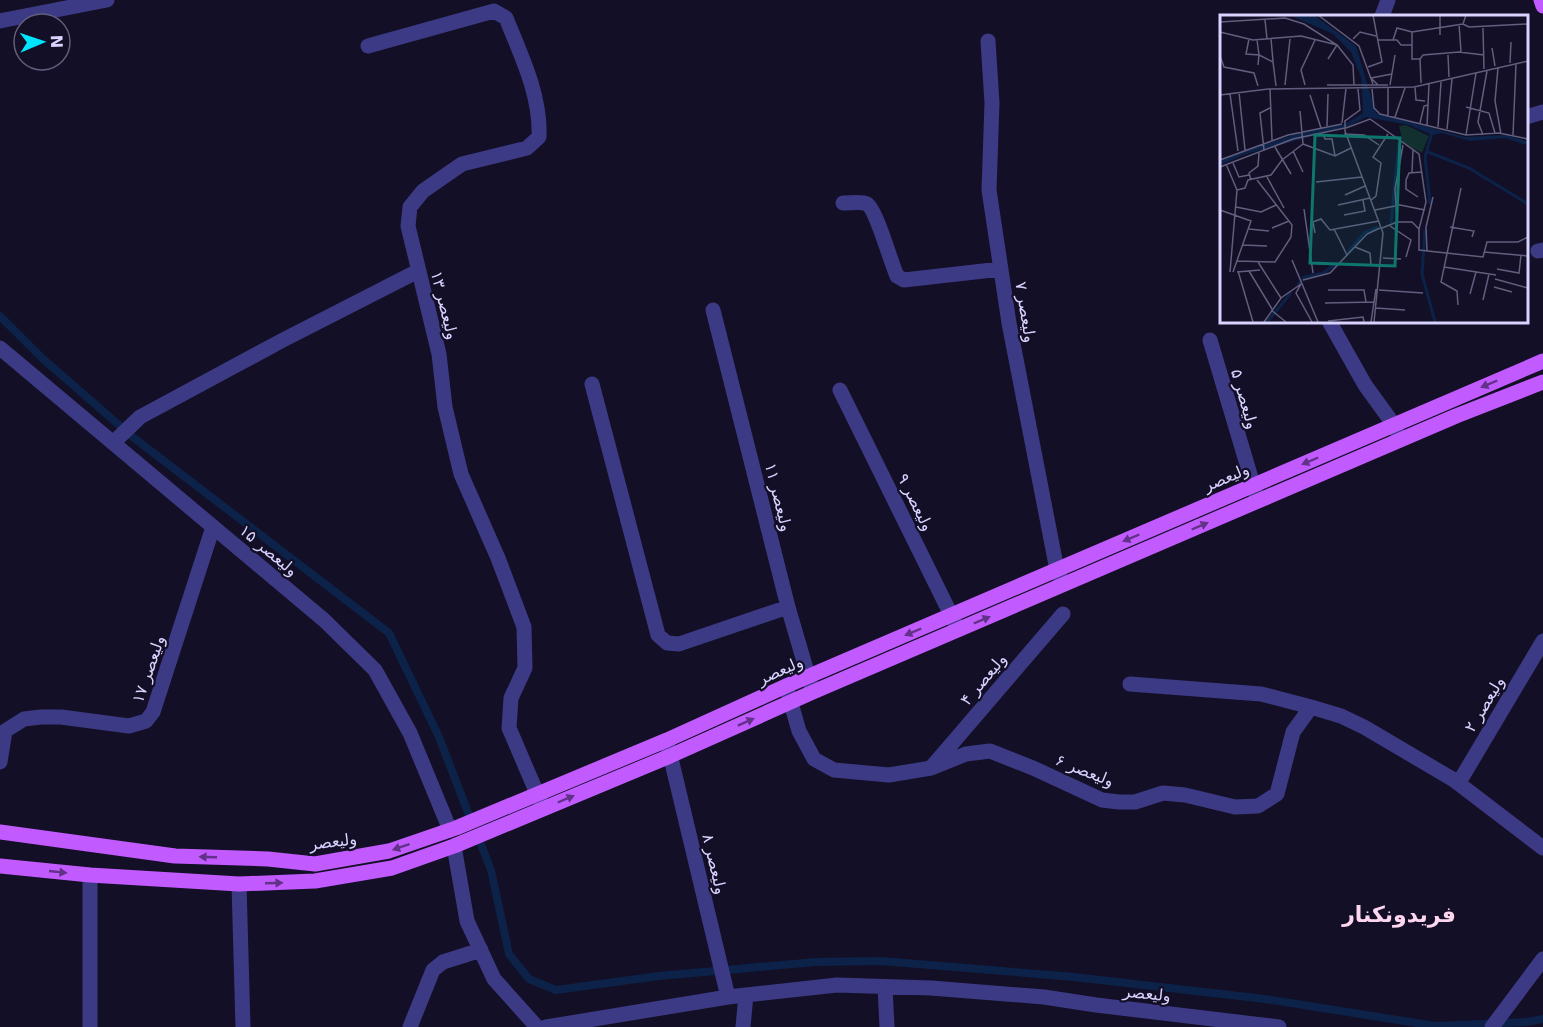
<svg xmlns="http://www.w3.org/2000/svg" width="1543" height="1027" font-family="'DejaVu Sans',Vazirmatn,sans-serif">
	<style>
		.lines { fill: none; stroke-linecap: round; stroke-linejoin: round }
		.stream { stroke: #0c2248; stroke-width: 8 }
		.minor { stroke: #3d3a85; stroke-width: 15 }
		.major { stroke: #c25bff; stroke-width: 15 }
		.oneway { fill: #623188 }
		.labels { text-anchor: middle; stroke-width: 4.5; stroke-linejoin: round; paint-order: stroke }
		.street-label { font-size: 16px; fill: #d9d4ff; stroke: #130f26 }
		.district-label { font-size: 22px; font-weight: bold; fill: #ffd6f0; stroke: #130f26 }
		.inset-river { fill: none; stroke: #0c2248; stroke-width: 3 }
		.inset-road { fill: none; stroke: #625e7d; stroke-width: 1.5 }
		.view { fill: #0f766e; fill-opacity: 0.15; stroke: #0f766e; stroke-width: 3 }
		.inset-edge { fill: none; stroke: #d9d4ff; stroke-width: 3 }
	</style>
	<rect width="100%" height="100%" fill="#130f26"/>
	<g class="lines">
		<path class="stream" d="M0,316l43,43 91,79 255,195 50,104 33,86
			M477,834l14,36 18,84 20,25 27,11 103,-14 157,-14 65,-1 193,16 191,22 171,27 90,-4 17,-3"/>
		<path class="minor" d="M1382,16l6,-16
			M0,21l107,-21
			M988,41l4,62 -3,87 20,133 48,247 4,9
			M368,46l126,-35 12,7c15,37 35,78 33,119l-12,11 -65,16 -39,27 -13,16 -2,19 31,128 6,53 16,67 37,84 26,69 1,41 -14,30 -2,30 33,77
			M1526,117l17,-5
			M843,203c8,0 18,-2 24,1 9,5 24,59 30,72l7,4 97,-11
			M1538,251l5,-1
			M713,310l75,297 24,82
			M1329,321l36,64 29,40 5,11
			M1210,340l47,158
			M0,348l324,272 51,50 35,63 40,97
			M592,384l66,251 9,8 12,1 109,-37
			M840,390l117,237
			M113,443l27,-26 143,-77 135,-69
			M1130,684l131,10 50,13
			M786,686l13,45 15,28 20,11 55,5 42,-7 35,-14 24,-3 43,17 69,32 17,2h16l28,-9 22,2 50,12 23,-1 19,-12 16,-62 18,-25 30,9 23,11 90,53 89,68
			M668,746l60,251
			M0,762l5,-31 19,-12 17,-2h20l68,9 17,-5 7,-9 60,-185
			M931,768l132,-154
			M1454,780l7,-1 82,-138
			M454,846l13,75 27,58 43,48
			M239,884l4,143
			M885,987l2,40
			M90,1027v-152
			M410,1027l23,-57 10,-8 38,-12
			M546,1027l182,-30 109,-12 94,3 113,9 52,8 183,22
			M743,1027l3,-32
			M1492,1027l51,-68"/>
		<path class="major" d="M1541,0l2,6
			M0,832l175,24 93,3 47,5 74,-13 67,-23 211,-88 119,-54 757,-325
			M0,866l90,9 149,9 76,-3 77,-13 62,-22 216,-90 143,-64 643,-276 87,-34"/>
	</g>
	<defs><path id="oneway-solid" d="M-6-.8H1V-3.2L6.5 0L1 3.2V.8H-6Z" transform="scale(1.5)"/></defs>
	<g class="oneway">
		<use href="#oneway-solid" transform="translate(1489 384) rotate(157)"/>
		<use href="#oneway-solid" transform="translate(1310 461) rotate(157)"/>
		<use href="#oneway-solid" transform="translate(1200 526) rotate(-23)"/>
		<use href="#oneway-solid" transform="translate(1131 538) rotate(157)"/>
		<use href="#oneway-solid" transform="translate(982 620) rotate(-23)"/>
		<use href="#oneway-solid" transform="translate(913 632) rotate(157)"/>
		<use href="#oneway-solid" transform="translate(746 722) rotate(-24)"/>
		<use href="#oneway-solid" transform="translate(566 799) rotate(-23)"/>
		<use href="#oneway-solid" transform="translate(401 847) rotate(161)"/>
		<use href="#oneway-solid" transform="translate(208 857) rotate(-178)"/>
		<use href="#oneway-solid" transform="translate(58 872) rotate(6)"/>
		<use href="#oneway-solid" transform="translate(274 883) rotate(-2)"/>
	</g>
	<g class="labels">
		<g class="street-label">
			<text transform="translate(445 305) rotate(76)" y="6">ولیعصر ۱۳</text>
			<text transform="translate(1026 312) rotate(81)" y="6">ولیعصر ۷</text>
			<text transform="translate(1245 399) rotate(74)" y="6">ولیعصر ۵</text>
			<text transform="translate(1226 477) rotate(-23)" y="6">ولیعصر</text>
			<text transform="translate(779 497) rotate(76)" y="6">ولیعصر ۱۱</text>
			<text transform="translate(916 502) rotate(64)" y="6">ولیعصر ۹</text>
			<text transform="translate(269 550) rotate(40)" y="6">ولیعصر ۱۵</text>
			<text transform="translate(148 669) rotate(-71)" y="6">ولیعصر ۱۷</text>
			<text transform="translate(780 670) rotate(-24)" y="6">ولیعصر</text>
			<text transform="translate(983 679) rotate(-50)" y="6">ولیعصر ۴</text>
			<text transform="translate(1484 704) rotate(-59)" y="6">ولیعصر ۲</text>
			<text transform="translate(1085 770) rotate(22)" y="6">ولیعصر ۶</text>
			<text transform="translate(333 841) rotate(-7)" y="6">ولیعصر</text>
			<text transform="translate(715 864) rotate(77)" y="6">ولیعصر ۸</text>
			<text transform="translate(1147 993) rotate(6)" y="6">ولیعصر</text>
		</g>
		<g class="district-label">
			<text x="1399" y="922">فریدونکنار</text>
		</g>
	</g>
	<g transform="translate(1220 15)">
		<rect width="308" height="308" fill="#130f26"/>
		<path d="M186,110l23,11 -7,17 -19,-10 -4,-17z" fill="#12302f"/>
		<path d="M69,0h25l42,31 20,67 89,24 41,-2 21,6v4l-23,-7 -34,3 -28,-8 -10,2 -23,-10 -43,-8 -19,10 -101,27 -26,11v-4l19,-8 60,-20 46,-9 18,-11 -2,-36 -10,-25 -18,-18z" fill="#0c2248"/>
		<path class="inset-river" d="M208,137l41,16 59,36M210,189l-5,-47 7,-24M171,208l8,-80M205,214l-3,45 13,48M128,237l16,-19 14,-6M78,270l6,-8 19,-4 13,-9M47,307l24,-29"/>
		<path class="inset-road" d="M98,0l41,31 14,38M246,0l-3,9 6,3 59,-3M45,5l2,19M0,7l65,-4 19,6 33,21 -9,14M239,9l2,28M263,13l1,41M0,17l33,8 48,-4 36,9 16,20 1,20M192,17v27h8M220,20v-20M29,24l-3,15 13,1 -1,10M51,24l2,22M133,24l7,-7 16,4M37,25l2,15 14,7 3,24M158,25h19l4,5h11M173,25l4,-12 15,4 51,-8M272,33l3,18M228,40l1,22M0,41l4,11 30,6 4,13M200,44l3,-4 36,-3 25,3M200,44l1,24M290,48l1,-21M148,52l14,-5 -9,-47M278,53l-3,33 6,33M65,70l5,-46M85,70l-4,-15 14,-30M107,70h61M158,70l-7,-7 21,-4M170,70l5,-30M195,72l1,13 9,1M168,73v28M50,74l2,51M138,74l2,21 -15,11v10l38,102 -9,89M152,74l2,19 6,6 86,21 33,-2 29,6M19,77l6,58M10,79l8,57M0,80l48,-6 146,-2 114,-26M90,80l11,33M246,92l23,6 6,20M175,102l10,-29M122,108l4,-35M200,108l4,-17 4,-1M107,111l1,-32M207,111l2,-42M218,112l3,-45M126,113l24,-9 49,35 7,48 -7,27M227,114l5,-50M103,119l2,5h7l3,17M124,119l20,1 15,10M246,120l10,-62M263,120l-5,-13 9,-51M293,120l3,-71M83,129l32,12 16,-8M55,132l16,27M44,135l-4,-37 10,-5M73,136l10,21M0,145l68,-25 54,-11M13,148l6,14 10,-2M6,149l11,26M0,152l73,-28 52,-11M192,157l1,-22M47,162l17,31M31,165l-2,-7 9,-7 1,-13M96,167l46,-5M125,180l20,-9M198,182l-12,-8v-9l3,-7 13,-1M151,185l5,-4 5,-33 -8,-6 15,-23M175,189l30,6M118,190l32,-7M16,192l25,5 15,-7M84,194l9,64M0,195l31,11 -18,51M155,195l20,-4M124,200l21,-4 -2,-11M177,207l-2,-33 8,-44M170,211l21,14 -5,17M230,212l24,4 -2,6M52,213l17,-7M162,213l15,-6h15l7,7v21l64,7 4,-15h31l10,-5M29,214l20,2M114,214l13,26M95,218l-2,-11 8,-3 9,11 49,-9M23,230l24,1M135,232l15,6 1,12 8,1M207,236l-1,-24 7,-30M264,237l44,4M163,243l18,1M72,245l26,62M17,246l38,1 16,-25 1,-12 -35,-45M38,247l23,36M224,252l52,8M277,254l22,4 2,-18M18,256l15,51M29,256l23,38M10,257l7,-82 8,-2 3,-8 23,-5 11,-15 21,-16 -3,-33M17,257l23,-2M275,264l33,9M83,265l27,-7 37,-39 13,-6M81,269l-5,9 16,29M274,272l18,5M108,275h36l2,12M159,275l44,3M250,279l6,-22M263,285l6,-26M105,288l49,-1M238,290l-1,-14 -16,-9 20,-94M156,293l29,2M51,295l15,12M108,306l35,-4 1,5M44,307l17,-24 20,-14M151,307l5,-33"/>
		<path class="view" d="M95,120l85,3 -5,128 -85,-3z"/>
		<rect width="308" height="308" class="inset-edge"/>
	</g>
	<g transform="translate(42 42) rotate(88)"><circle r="28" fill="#130f26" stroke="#625e7d" stroke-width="1.5"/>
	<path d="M0-4.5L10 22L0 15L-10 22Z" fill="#00e5ff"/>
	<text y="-9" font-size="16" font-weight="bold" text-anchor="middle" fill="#d9d4ff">N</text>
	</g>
</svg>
